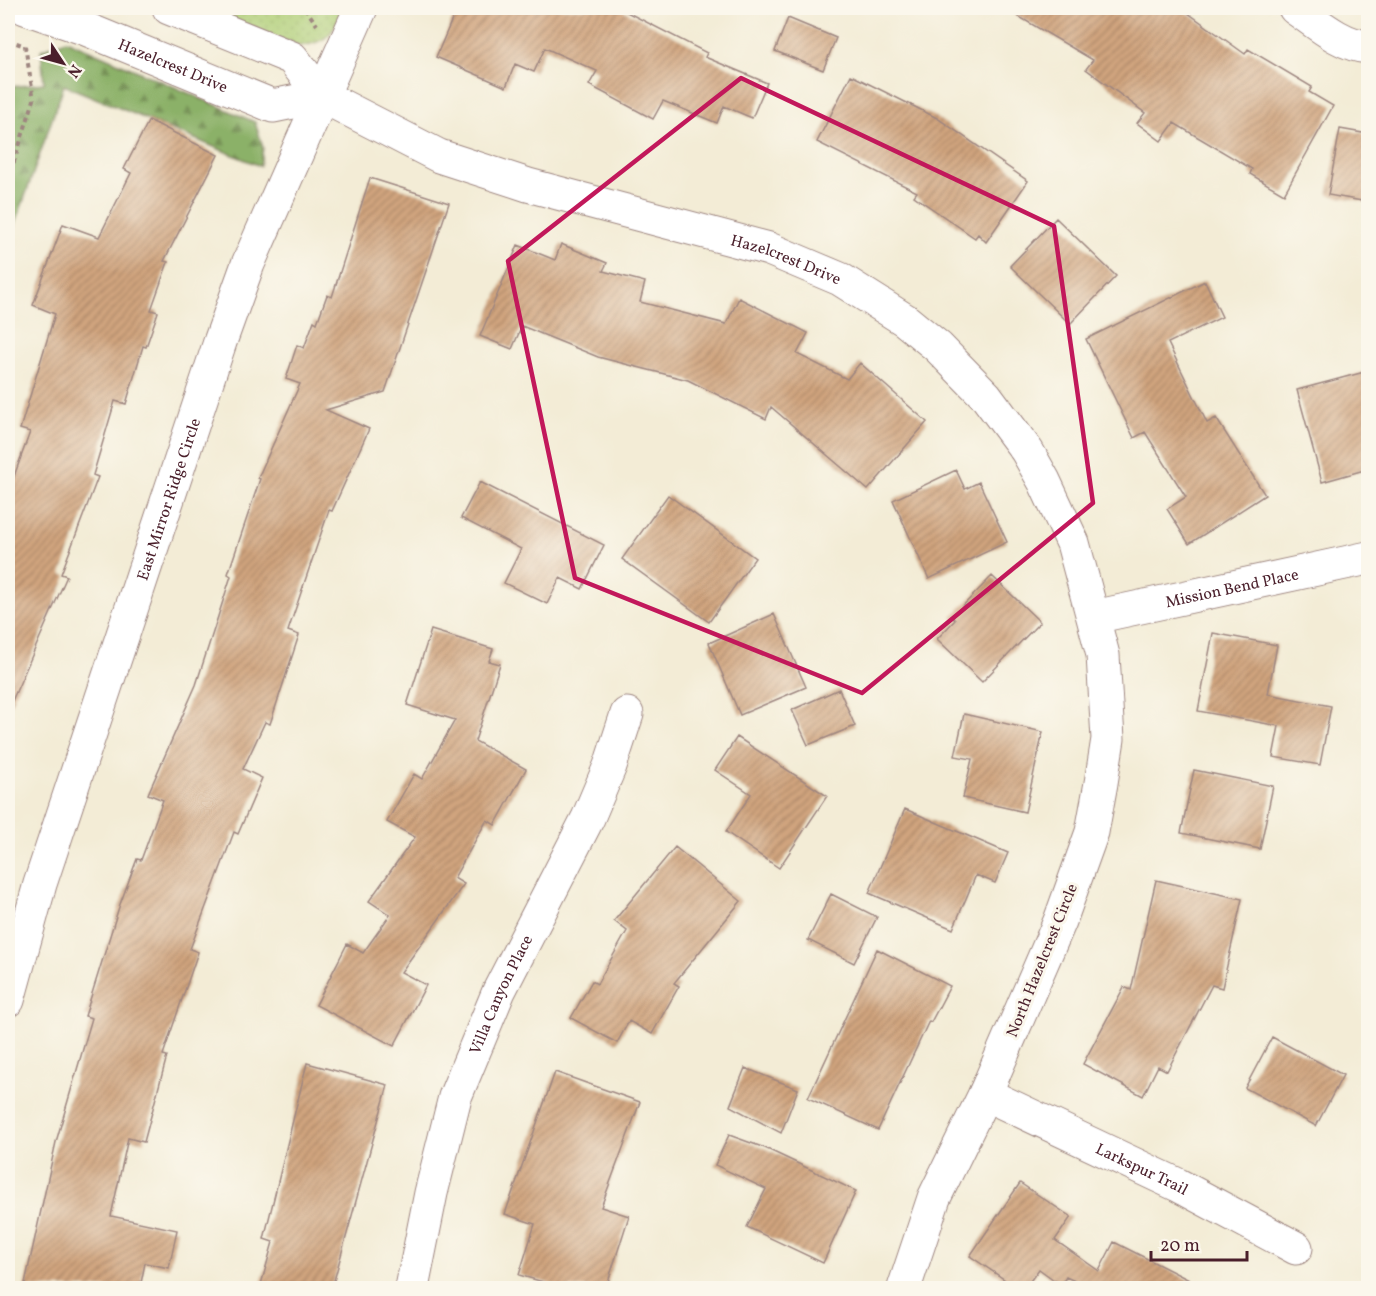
<svg xmlns="http://www.w3.org/2000/svg" width="1376" height="1296" font-family="Vollkorn,serif">
	<style>
		.forest { fill: url(#forest-firs); stroke: #6a6849; stroke-width: 1.5 }
		.park { fill: url(#park-dots); stroke: #7c7650; stroke-width: 1.5 }
		.building { fill: url(#building-hatch) }
		.lines { fill: none; stroke-linecap: round; stroke-linejoin: round }
		.minor-casing { stroke: #9e8680; stroke-width: 35 }
		.path { stroke: #9e8680; stroke-width: 4; stroke-dasharray: 4.5 4.5; stroke-linecap: butt }
		.minor { stroke: #fff; stroke-width: 33 }
		.marked { fill: none; stroke: #c2185b; stroke-width: 4.5; stroke-linejoin: round }
		.labels { text-anchor: middle; stroke-width: 6; stroke-linejoin: round; paint-order: stroke }
		.street-label { font-size: 16px; fill: #4a1f2b; stroke: #fbf7ec }
	</style>
	<defs>
		<pattern id="forest-firs" width="22" height="20" patternUnits="userSpaceOnUse" patternTransform="scale(1.5)"><rect width="22" height="20" fill="#8bb167"/><path d="M5 1l3.5 6h-7zM16 11l3.5 6h-7z" fill="#748f55"/></pattern>
		<pattern id="park-dots" width="8" height="8" patternUnits="userSpaceOnUse" patternTransform="scale(1.5)"><rect width="8" height="8" fill="#afce76"/><path d="M2 2h.1M6 6h.1" fill="none" stroke="#98b066" stroke-width="1.8" stroke-linecap="round"/></pattern>
		<pattern id="building-hatch" width="6" height="6" patternUnits="userSpaceOnUse" patternTransform="scale(1.5)"><rect width="6" height="6" fill="#d0a47e"/><path d="M-1 1l2-2M0 6l6-6M5 7l2-2" fill="none" stroke="#ab8567"/></pattern>
	</defs>
	<rect width="100%" height="100%" fill="#fbf7ec"/>
	<filter id="ink" filterUnits="userSpaceOnUse"><feTurbulence type="fractalNoise" baseFrequency=".0167" numOctaves="2"/><feDisplacementMap in="SourceGraphic" scale="12" xChannelSelector="R" yChannelSelector="G"/><feConvolveMatrix kernelMatrix="1 2 1 2 8 2 1 2 1" color-interpolation-filters="sRGB"/></filter>
	<filter id="wash" filterUnits="userSpaceOnUse"><feTurbulence type="fractalNoise" baseFrequency=".008" numOctaves="4" result="noise"/><feDisplacementMap in="SourceGraphic" scale="24" xChannelSelector="R" yChannelSelector="G"/><feGaussianBlur stdDeviation="1.35" result="paint"/><feColorMatrix in="noise" values="0 0 0 0 0 0 0 0 0 0 0 0 0 0 0 0 0 1.4 0 .05"/><feComposite in="paint" operator="in"/></filter>
	<g filter="url(#wash)">
		<rect width="100%" height="100%" fill="#f3ecd6"/>
		<path class="forest" d="M66,40l189,82 8,26 -3,18 -196,-81 -56,160v-148l3,-10 33,-4 -3,-33z"/>
		<path class="park" d="M201,8h143c-11,25 -16,35 -45,38z"/>
		<g id="blocks">
			<path class="building" d="M457,8h162l88,45 -2,4 62,26 -15,35 -28,-12 -7,17 -54,-22 -10,18 -64,-34 8,-14 -52,-23 -11,24 -19,-8 -9,23 -70,-30z
				M1004,8h177l64,46 3,-5 64,38 -3,5 24,14 -49,88 -34,-20 2,-5 -78,-46 -13,18 -24,-18 8,-10 -59,-44 7,-9z
				M788,18l48,20 -13,32 -48,-19z
				M851,75l86,43 91,63 -42,61 -8,-8 -3,4 -61,-42 3,-4 -100,-50z
				M149,120l69,35 -54,106 4,1 -17,48 7,2 -12,35 -3,-1 -17,58 -11,-3 -22,74 5,2 -37,97 6,2 -59,134v-217l22,-61 -10,-3 35,-115 -22,-9 30,-81 36,13 32,-64 -7,-4z
				M1340,129l28,5v68l-40,-7z
				M370,178l79,25 -64,189 -59,18 43,19 -37,82 -3,-1 -41,121 11,4 -29,89 -5,-2 -22,47 19,9 -24,56 -4,-2 -44,117 8,3 -35,103 4,1 -23,86 -16,-4 -17,78 66,14 -8,38 -24,-5 -5,25h-116l32,-146 36,-124 -7,-2 34,-109 18,-48 4,1 22,-60 -15,-6 48,-109 35,-109 -3,-2 32,-95 -2,-1 42,-94 -14,-5 11,-34 7,3 10,-27 3,2 10,-28 5,2z
				M1056,218l60,58 -46,48 -60,-58z
				M561,244l46,19 -4,8 42,11 -5,20 86,22 13,-26 69,35 -11,21 50,25 13,-16 67,59 -59,68 -97,-83 -5,12 -78,-39 -90,-23 -76,-31 -10,23 -32,-13 38,-91 37,15z
				M1205,281l17,36 -54,26 39,80 9,-5 49,77 -76,49 -22,-35 19,-12 -41,-65 -11,6 -48,-99z
				M1368,371v98l-46,13 -25,-92z
				M956,470l9,19 14,-7 28,60 -78,37 -36,-79z
				M480,482l124,63 -22,44 -22,-11 -13,26 -43,-21 17,-34 -60,-31z
				M668,495l87,63 -46,64 -87,-63z
				M992,576l48,46 -58,60 -45,-43 18,-19 -3,-3z
				M774,614l32,73 -66,28 -31,-72z
				M431,630l62,19 -4,12 11,3 -25,77 51,28 -31,56 -8,-5 -33,58 10,6 -63,88 25,13 -32,61 -78,-41 31,-61 16,9 27,-38 -21,-14 46,-64 -28,-15 27,-48 8,5 33,-59 -48,-15z
				M1213,633l64,12 -9,49 63,12 -11,59 -47,-8 6,-31 -81,-15z
				M839,689l16,37 -47,19 -16,-35z
				M964,714l79,18 -18,80 -62,-14 9,-39 -17,-3z
				M737,737l90,59 -48,72 -53,-36 25,-38 -36,-24z
				M1194,770l79,16 -13,63 -79,-16z
				M905,809l103,44 -13,30 -19,-8 -23,54 -84,-36z
				M675,847l66,54 -67,82 5,3 -27,48 -23,-13 -12,22 -46,-25 21,-37 5,3 30,-53 -13,-10z
				M1156,880l86,19 -20,89 -10,-3 -45,86 -9,-5 -15,30 -60,-32 41,-77 7,3z
				M831,894l46,23 -23,46 -46,-23z
				M877,949l73,37 -19,36 -2,-1 -51,109 -70,-32z
				M1272,1037l71,38 -27,51 -71,-38z
				M307,1063l81,22 -56,203h-72l13,-46 -9,-3z
				M745,1068l53,21 -17,44 -51,-27z
				M555,1072l85,30 -39,105 28,9 -23,72h-42l-45,-13 16,-51 -30,-10z
				M729,1135l36,13 91,43 -33,72 -76,-36 19,-38 -51,-24z
				M1020,1183l51,34 -16,23 44,31 15,-29 91,46h-115l-24,-11 -5,8 -22,-16 -14,19h-8l-47,-32z"/>
		</g>
	</g>
	<g filter="url(#ink)">
		<use href="#blocks" fill-opacity="0" stroke="#9e8680" stroke-width="1.5"/>
		<g class="lines">
			<g class="minor-casing">
				<g id="minor">
					<path id="s1" d="M25,8l61,21 187,77 49,-10"/>
					<path id="s2" d="M169,8l123,50 30,38 117,60 89,29 241,64 71,30 65,41 33,27 48,49 41,55 17,30 29,62 30,112 5,84 -7,44 -9,49 -32,89 -75,173 -51,104 -30,90"/>
					<path d="M1295,8c22,15 46,37 73,39"/>
					<path id="s3" d="M1094,617l274,-59"/>
					<path id="s4" d="M8,1000l32,-116 180,-542 28,-78 113,-256"/>
					<path id="s5" d="M985,1094l193,91 118,63"/>
					<path id="s6" d="M412,1288l19,-95 24,-96 44,-106 89,-173 22,-52 17,-52"/>
				</g>
			</g>
			<path class="path" d="M305,8l12,17
				M8,40l17,6
				M8,180l26,-80 -9,-54 1,-4"/>
			<use href="#minor" class="minor"/>
		</g>
	</g>
	<path class="marked" d="M741,78l313,148 39,277 -231,190 -287,-115 -67,-317z"/>
	<g class="labels">
		<g class="street-label">
			<text dy="6" stroke="none"><textPath href="#s1" startOffset="159">Hazelcrest Drive</textPath></text>
			<text dy="6" stroke="none"><textPath href="#s2" startOffset="675">Hazelcrest Drive</textPath></text>
			<text dy="6" stroke="none"><textPath href="#s4" startOffset="526">East Mirror Ridge Circle</textPath></text>
			<text dy="6" stroke="none"><textPath href="#s3" startOffset="141">Mission Bend Place</textPath></text>
			<text transform="translate(1041 960) rotate(-68)" y="6">North Hazelcrest Circle</text>
			<text dy="6" stroke="none"><textPath href="#s6" startOffset="308">Villa Canyon Place</textPath></text>
			<text dy="6" stroke="none"><textPath href="#s5" startOffset="174">Larkspur Trail</textPath></text>
		</g>
	</g>
	<rect width="1376" height="1296" fill="none" stroke="#fbf7ec" stroke-width="30"/>
	<g transform="translate(63 63) rotate(126)" stroke="#fbf7ec" stroke-width="4.5" paint-order="stroke">
	<path d="M0-4.5L10 22L0 15L-10 22Z" fill="#4a1f2b"/>
	<text y="-9" font-size="16" font-weight="bold" text-anchor="middle" fill="#4a1f2b">N</text>
	</g>
	<path d="M1151 1251v9h96v-9" fill="none" stroke="#4a1f2b" stroke-width="3"/>
	<text x="1160" y="1251" font-size="18" fill="#4a1f2b" stroke="#fbf7ec" stroke-width="4.5" paint-order="stroke">20 m</text>
</svg>
